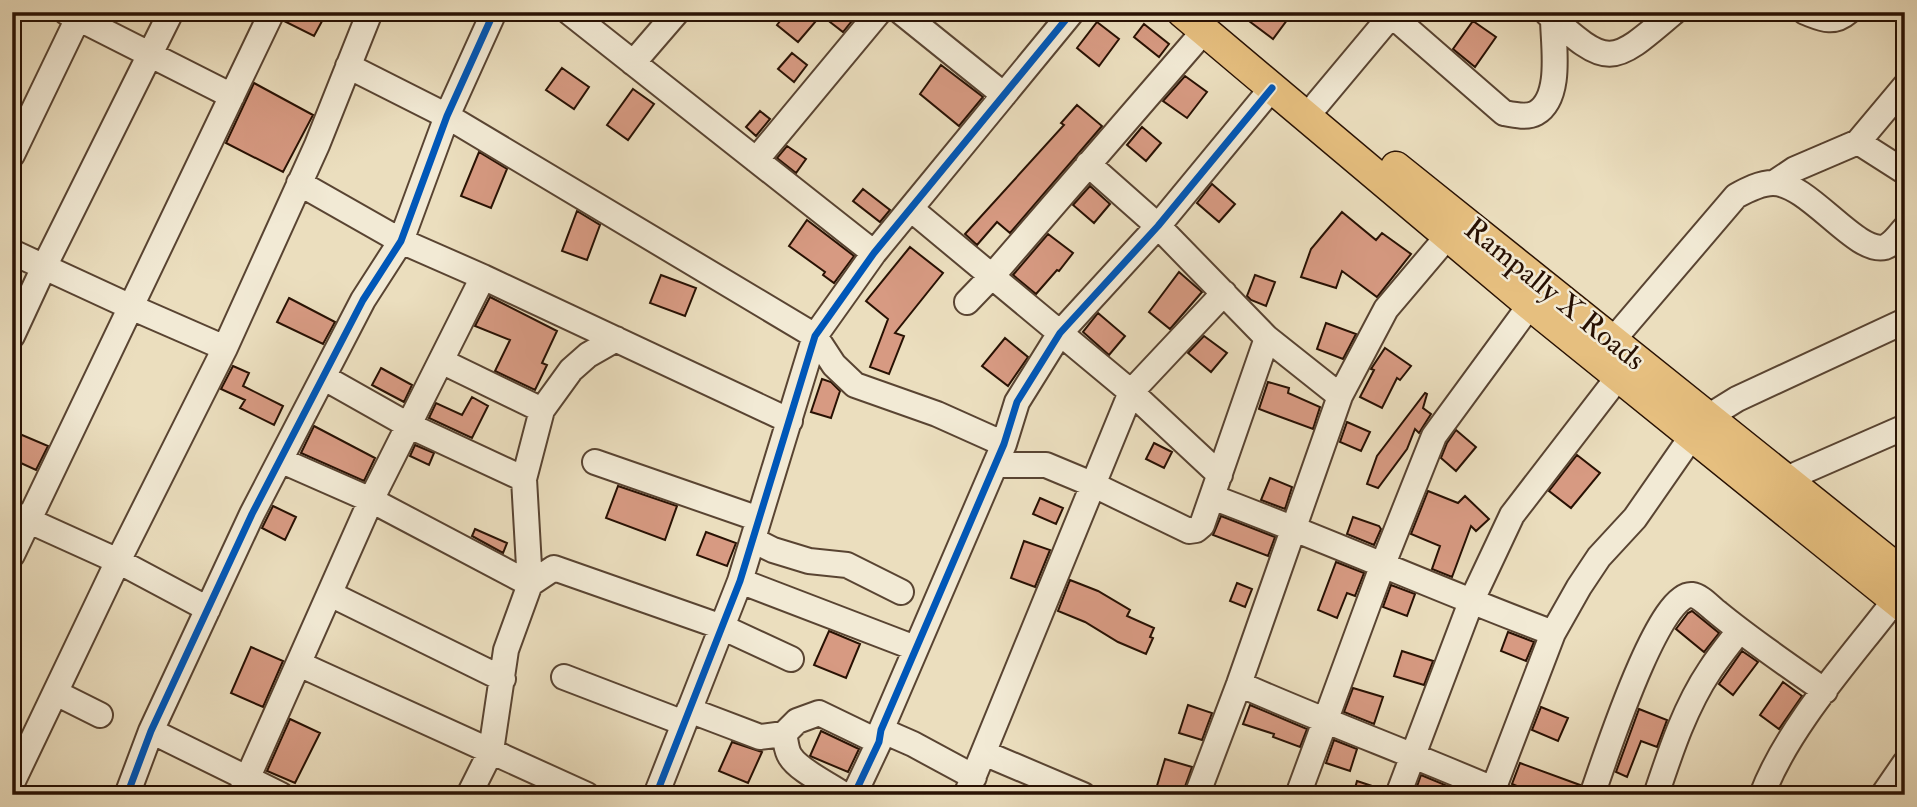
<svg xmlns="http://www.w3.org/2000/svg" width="1917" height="807" font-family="'IM FELL Double Pica',serif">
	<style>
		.building { fill: #d79a82; stroke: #281103; stroke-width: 2 }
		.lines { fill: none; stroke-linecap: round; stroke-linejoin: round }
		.minor-casing { stroke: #594432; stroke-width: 28 }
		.major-casing { stroke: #281103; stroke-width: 33 }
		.minor { stroke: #f2ead5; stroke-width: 24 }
		.major { stroke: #e6bf7f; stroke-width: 30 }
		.cycleway-casing { stroke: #f2ead5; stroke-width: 11 }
		.cycleway { stroke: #0057b8; stroke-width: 7 }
		.labels { text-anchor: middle; stroke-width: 5; stroke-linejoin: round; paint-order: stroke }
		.street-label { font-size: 30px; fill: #281103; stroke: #f2ead5 }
	</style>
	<rect width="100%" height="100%" fill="#ebdebe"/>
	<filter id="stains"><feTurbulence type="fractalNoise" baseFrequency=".00286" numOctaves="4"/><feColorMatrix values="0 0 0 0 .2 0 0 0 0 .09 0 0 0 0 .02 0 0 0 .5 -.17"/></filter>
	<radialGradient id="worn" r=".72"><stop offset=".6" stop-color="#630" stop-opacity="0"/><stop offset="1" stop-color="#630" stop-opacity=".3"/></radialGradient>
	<path class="building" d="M287,12h40l-13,24 -30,-15z
		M787,12h72l-16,20 -22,-17 -23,27 -21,-17z
		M1237,12h56l-20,27z
		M1473,21l23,16 -21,30 -22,-18z
		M1097,22l22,17 -20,27 -22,-18z
		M1144,24l25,20 -10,13 -25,-20z
		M792,53l15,12 -13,17 -16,-13z
		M941,65l42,32 -24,29 -39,-32z
		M562,68l27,19 -15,22 -28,-19z
		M1185,76l22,16 -20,26 -24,-17z
		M254,83l59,32 -30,57 -57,-29z
		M633,89l21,15 -26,36 -21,-15z
		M1077,105l25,21 -92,107 -13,-11 -20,23 -12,-11 99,-109 -3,-2z
		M760,111l10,8 -14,17 -10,-9z
		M1142,127l19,16 -15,18 -19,-16z
		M787,146l19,13 -10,14 -19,-15z
		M479,152l28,17 -16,39 -30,-12z
		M1212,184l23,20 -16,18 -22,-19z
		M1090,186l20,18 -16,19 -21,-18z
		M863,189l27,21 -10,12 -27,-21z
		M577,211l23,14 -13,35 -25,-9z
		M1342,212l34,28 6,-7 29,21 -34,43 -35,-26 -6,17 -35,-11 10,-28z
		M807,220l47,36 -20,27 -11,-8 2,-3 -36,-26z
		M1048,234l25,19 -14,18 -2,-1 -21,24 -23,-19z
		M910,247l33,26 -48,60 9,3 -15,38 -19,-7 18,-48 -22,-18z
		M1179,272l23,20 -32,37 -21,-17z
		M661,275l35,13 -11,28 -35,-13z
		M1255,275l20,7 -9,24 -15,-6 -4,-4z
		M490,297l67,34 -15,32 5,2 -12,25 -40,-19 15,-31 -35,-14z
		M289,298l46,24 -12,22 -46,-22z
		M1098,313l27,23 -16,19 -26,-23z
		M1326,323l30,11 -13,25 -26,-10z
		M1204,336l23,17 -16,19 -23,-19z
		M1005,338l23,19 -20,29 -26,-20z
		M1385,348l26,18 -11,14 -3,-2 -15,30 -22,-11 14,-27 -3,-1z
		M233,366l16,7 -6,13 40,20 -9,19 -34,-17 5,-8 -24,-11z
		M381,368l31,17 -8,17 -32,-17z
		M822,379l9,3 9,9 -9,27 -20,-6z
		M1268,382l21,6 -1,5 32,14 -7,22 -54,-20z
		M1425,393l2,1 -4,14 8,6 -12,19 -4,-4 -8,20 -29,39 -11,-4 10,-28z
		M472,397l16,9 -16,32 -43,-20 7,-15 26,12z
		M1347,422l23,10 -9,19 -21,-9z
		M314,426l61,32 -11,23 -63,-28z
		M1456,430l20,17 -20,24 -15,-13 6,-15z
		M15,432l33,14 -12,24 -24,-11v-20z
		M1154,443l18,9 -8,16 -18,-9z
		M415,445l19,8 -5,12 -19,-9z
		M1577,455l23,18 -29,35 -22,-17z
		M1270,478l22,9 -7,22 -24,-9z
		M618,486l59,20 -12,34 -59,-22z
		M1428,491l30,12 7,-7 24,23 -13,12 -5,-5 -19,51 -20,-8 8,-23 -29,-12z
		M1040,498l23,10 -7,16 -23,-10z
		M273,506l23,11 -11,23 -23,-12z
		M1221,516l54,21 -7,19 -55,-21z
		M1353,517l26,9 2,3 -7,16 -27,-11z
		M475,529l32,14 -4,10 -31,-17z
		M706,532l30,11 -9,23 -30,-11z
		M1024,541l26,9 -15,37 -24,-9z
		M1336,562l28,11 -9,23 -8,-3 -10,25 -19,-8z
		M1070,580l28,11 32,19 -3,6 27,12 -4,9 3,1 -7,16 -28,-12 -33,-20 -27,-11z
		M1237,583l15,6 -7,18 -15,-6z
		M1391,585l24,9 -8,22 -24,-9z
		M1692,611l27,22 -15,19 -28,-23 12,-16z
		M829,631l31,13 -14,34 -32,-13z
		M1508,632l26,10 -8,19 -25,-10z
		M251,647l32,14 -20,46 -32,-14z
		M1402,651l31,10 -9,24 -30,-9z
		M1742,651l16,11 -25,33 -14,-11z
		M1783,682l19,14 -23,33 -19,-14z
		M1353,688l30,9 -9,27 -30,-12z
		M1188,705l24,8 -10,27 -23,-7z
		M1250,705l57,24 -7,18 -27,-10 1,-3 -31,-10z
		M1541,707l27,11 -10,23 -26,-11z
		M1639,709l28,11 -10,27 -16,-6 -14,36 -11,-5z
		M290,719l30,14 -25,50 -28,-12z
		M821,731l38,18 -11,23 -38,-16z
		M1334,740l23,9 -7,22 -24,-8z
		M732,742l30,10 -14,31 -29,-12z
		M1165,759l27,8 -10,28h-8l-18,-6z
		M1520,763l60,22 -2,10h-40l-26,-11z
		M1421,775l29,12 -2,8h-34z
		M1357,781l27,9 -1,5h-30z"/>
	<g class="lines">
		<g class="minor-casing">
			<path id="minor" d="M66,12l166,84
				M569,12l305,241
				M901,12l103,83
				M1388,12l116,101c10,2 23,5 32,0 27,-16 17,-69 17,-95l5,-6
				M1805,12c16,6 28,13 43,0
				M1547,13c62,56 64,53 127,-1
				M633,63l44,-51
				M348,66l99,50 368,220 19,29 21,20 82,29 67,30
				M1317,104l77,-92
				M1858,142l47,30
				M12,155l66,-137
				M756,160l123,-148
				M1088,164l70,62 109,112 73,58
				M299,183l102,58 82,36 307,144
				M1774,183l21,-14 63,-27 47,-56
				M911,209l220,183 89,83
				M12,252l119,55 94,41
				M967,302l26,-27 211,-244
				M12,336l32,-69 127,-255
				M1613,340l123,-144c11,-6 24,-13 37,-13 36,0 83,72 112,64 8,-3 14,-12 20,-19
				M441,361l101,49
				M323,377l85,48 116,54
				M1708,417l29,-18 168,-78
				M280,460l91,40 159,84
				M595,462l164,57
				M995,465h51l48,20 95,46 7,-1 6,-5 65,-187
				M1786,479l119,-52
				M1212,497c115,43 227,93 341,136
				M12,513l106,48 90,48
				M753,540l20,10 36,11 38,4 54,27
				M12,555l260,-543
				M740,581l175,67
				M530,584l24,-16 168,59 69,32
				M330,594l173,85
				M299,664l288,131
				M564,677l120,46
				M1239,684c84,37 170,69 254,105
				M56,693l44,22
				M689,710l71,27 24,-3 13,-13 22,-8 60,29
				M881,730l32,14 61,33
				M151,731l130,64
				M784,734c2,7 2,16 6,22 9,15 39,28 54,39
				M984,753l99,42
				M12,783l106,-222 107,-213 92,-203 53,-133
				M127,795l24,-64 101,-217 111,-214 38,-59 46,-125 47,-104
				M240,795l131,-295 112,-223
				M469,795l22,-44 15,-101 24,-66 -6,-105 18,-69 29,-40 17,-15 28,-16
				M656,795l84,-214 75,-245 59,-83 198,-241
				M854,795l25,-53 2,-12 123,-286 13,-42 43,-69 98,-107 114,-138
				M966,795l165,-403 93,-99
				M1197,795l42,-111 101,-288 46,-87 61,-72
				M1298,795l85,-231 51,-128 96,-131
				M1398,795l73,-193 41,-87 107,-139
				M1491,795l62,-162 26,-46 20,-30 36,-39 57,-82
				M1592,795c11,-30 66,-204 100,-200 9,1 19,13 26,18 34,28 71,53 107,78
				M1656,795c14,-42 29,-88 54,-125 9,-14 19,-26 29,-39
				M1762,795c26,-69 89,-137 133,-195
				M1883,795l22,-32"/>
		</g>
		<g class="major-casing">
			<path id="major" d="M1182,12l348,293 375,303
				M1396,167l509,408"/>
		</g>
		<use href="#minor" class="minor"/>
		<use href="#major" class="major"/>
		<g class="cycleway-casing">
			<path id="cycleway" d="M127,795l24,-64 101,-217 111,-214 38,-59 46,-125 47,-104
				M656,795l84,-214 75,-245 59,-83 198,-241
				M854,795l25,-53 2,-12 123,-286 13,-42 43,-69 98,-107 114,-138"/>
		</g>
		<use href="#cycleway" class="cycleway"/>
	</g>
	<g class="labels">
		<g class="street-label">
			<text transform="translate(1555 294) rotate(39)" y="10">Rampally X Roads</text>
		</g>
	</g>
	<rect width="1917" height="807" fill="none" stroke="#ebdebe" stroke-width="42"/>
	<rect x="14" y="14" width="1889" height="779" fill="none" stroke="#281103" stroke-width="3.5"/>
	<rect x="21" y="21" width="1875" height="765" fill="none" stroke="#281103" stroke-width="2"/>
	<rect width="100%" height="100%" filter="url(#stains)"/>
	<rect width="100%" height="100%" fill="url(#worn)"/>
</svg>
